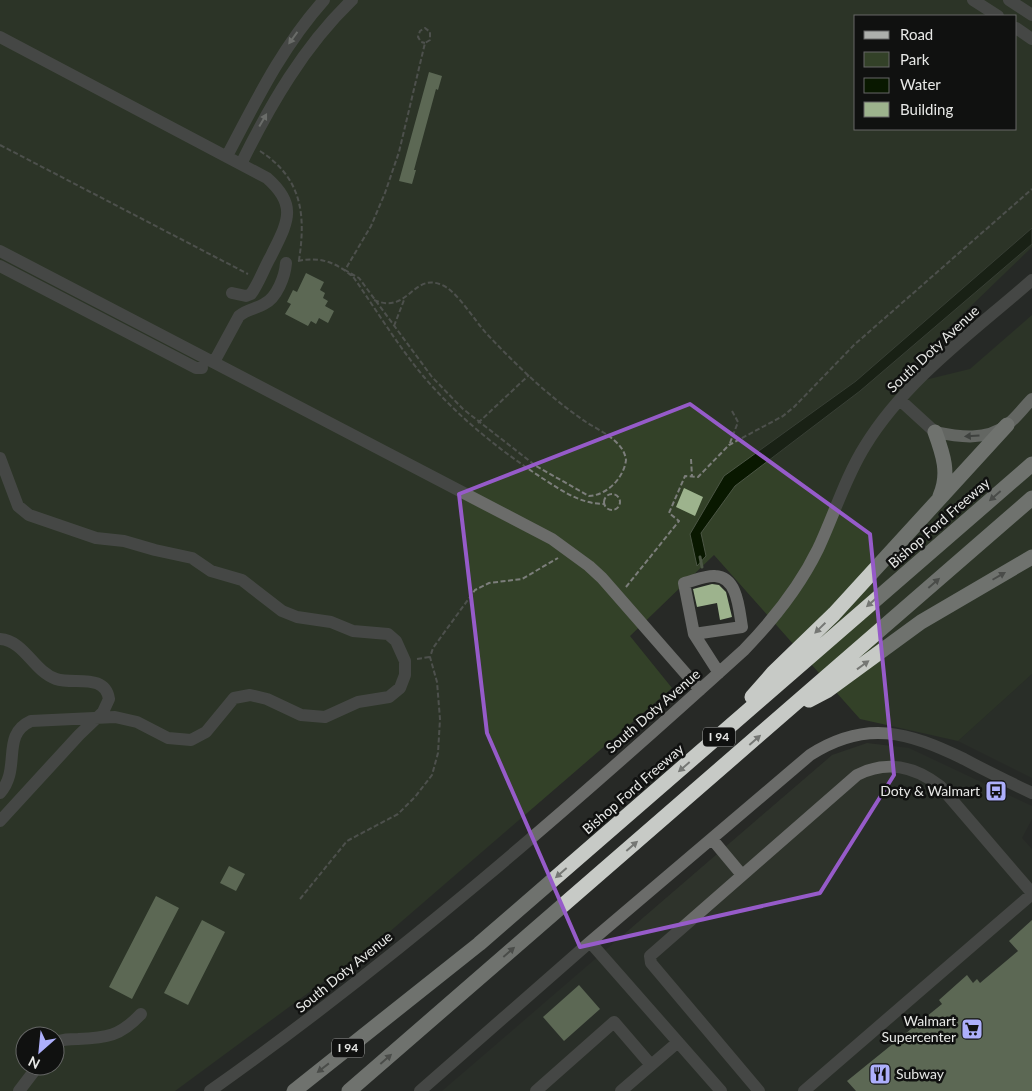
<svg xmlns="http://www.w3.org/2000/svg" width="1032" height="1091" font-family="Lato,sans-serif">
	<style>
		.built { fill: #2e332b }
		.green { fill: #334128; fill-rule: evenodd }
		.water { fill: #091800; stroke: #4c5645 }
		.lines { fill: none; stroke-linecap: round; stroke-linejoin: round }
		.stream { stroke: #4c5645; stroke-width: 3 }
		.building { fill: #9db38d }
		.path { stroke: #7c7e7b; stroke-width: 2; stroke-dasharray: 5 2.5; stroke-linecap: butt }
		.minor { stroke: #6b6c6a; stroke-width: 12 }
		.major { stroke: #adafac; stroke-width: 12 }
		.highway { stroke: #c7cac6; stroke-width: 15 }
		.oneway { fill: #bcbdbb }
		.oneway2 { fill: #5e605e }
		.oneway3 { fill: #757774 }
		.marked { fill: none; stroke: #965bc9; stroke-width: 4; stroke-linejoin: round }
		.labels { text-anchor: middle; stroke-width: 5; stroke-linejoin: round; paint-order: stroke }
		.shield { fill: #101110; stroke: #a6a8a6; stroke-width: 1 }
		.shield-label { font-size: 12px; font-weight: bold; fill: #e7e8e6 }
		.street-label { font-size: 14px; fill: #e7e8e6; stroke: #101110 }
		.poi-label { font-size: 14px; fill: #e7e8e6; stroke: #101110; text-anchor: end }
	</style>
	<rect width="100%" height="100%" fill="#272926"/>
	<path class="built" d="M1032,674v104l-74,-37z
		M867,743l42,5 123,58v13l-10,19 10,11v242h-590l390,-336z"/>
	<path class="green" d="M0,0h1032v247l-148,143 86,-21 62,-54v359l-74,67 -98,-22 -146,-164 -84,81 42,52 -292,252 -205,151h-175zM856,16h160v113h-160zM25,1036h30v30h-30z"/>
	<path class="water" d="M1032,228v16l-172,147 -125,95 -34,47 5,23 -9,10 -7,-32 34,-58 132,-95z"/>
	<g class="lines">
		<path class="stream" d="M700,557l2,10"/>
	</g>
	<path class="building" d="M429,72l13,4 -4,14 -2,-1 -22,81h2l-4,14 -13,-3z
		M306,273l18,9 -4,8 5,3 -2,5 5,3 -3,5 9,5 -6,12 -9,-5 -3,6 -5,-3 -3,5 -23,-12 6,-10 -4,-2 6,-12 4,2z
		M684,488l19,9 -8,19 -19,-9z
		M712,584l7,1 7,7 6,25 -12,3 -3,-17 -20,4 -4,-18z
		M229,866l16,8 -9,17 -16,-8z
		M156,896l23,12 -47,91 -23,-12z
		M202,920l23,12 -37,73 -24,-12z
		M1032,920v171h-176l-9,-10 95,-77 -3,-4 28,-25 6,8 4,-4 3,4 38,-32 -9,-10z
		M579,985l21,24 -36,32 -21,-24z"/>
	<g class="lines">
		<path class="path" d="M0,145l248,129
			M260,151c42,27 46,64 39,109
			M298,261c22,-5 40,2 56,17 23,33 44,68 70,99 34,40 74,72 118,101 19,12 38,26 62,26
			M374,300c35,15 38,-28 68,-15 15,6 33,36 44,48 30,32 63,64 100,89 14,9 38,19 40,38 -2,17 -18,35 -37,36l-53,-30 -73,-57 -31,-32 -73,-99 -14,-8 26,-44 14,-33 14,-41 26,-109 5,-3v-8l-5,-4 -5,3 -2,6 3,5 4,1
			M394,326l10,-26
			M478,423l51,-48
			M730,443l8,-21 -6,-11
			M691,459l1,17
			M604 502a8 8 0 1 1 16 0a8 8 0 1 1-16 0Z
			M626,587l53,-66 -10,-8 16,-37 13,1 31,-32 54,-29 11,-9 60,-62 178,-156
			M417,659l13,-2
			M300,899l47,-58 51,-27 17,-17 17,-22 6,-22 2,-34 -3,-37 -7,-25 3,-9 42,-58 14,-7 33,-4 36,-21"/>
		<path class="minor" d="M973,0l25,16
			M1009,0l23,15
			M1016,28l16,11
			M0,37l267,141c32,28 20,45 4,78 -7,12 -12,27 -20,38l-5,2 -14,-3
			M227,156c29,-55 55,-109 97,-156
			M241,164c29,-59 63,-118 111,-164
			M0,251l552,288 37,27 13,12 98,112
			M0,266l196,102h6
			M214,362l25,-46c8,-7 17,-7 25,-12 13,-6 21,-28 22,-41
			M900,400l35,32
			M0,458l18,48 11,9 67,23 28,3 31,9 37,8 19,13 31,9 40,31 15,6 34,5 22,9 35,3 8,7 9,20v14l-5,13 -11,9 -31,5 -33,15 -24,-2 -34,-16 -17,-4 -16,3 -28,34 -15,8 -23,-2 -31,-16 -22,-5 -84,4c-31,14 -9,47 -31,72
			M694,634l48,-7c-3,-17 -4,-50 -27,-51 -9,-1 -22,5 -31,7l10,51 25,39
			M0,639c25,2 33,32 56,40 18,6 49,-6 53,20l-6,13 -24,23 -79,86
			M712,839l30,36
			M590,942l131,149
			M55,1043c7,-4 15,-4 23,-4 29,-1 42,-3 63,-25
			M19,1091l19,-25
			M210,1091c188,-133 363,-286 534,-441 30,-31 55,-62 74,-101 16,-34 27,-71 47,-103 41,-67 109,-115 167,-166
			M420,1091l170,-149 220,-187c56,-36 98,-23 154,4 22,12 45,23 68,34
			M536,1091l78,-69 37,43
			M621,1091l57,-49
			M759,1091l-108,-128 -1,-7 207,-181c30,-15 57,-9 83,11l92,107
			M804,1091l228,-197"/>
		<path class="major" d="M935,432c24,5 52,9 72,-7 9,-7 17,-18 25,-26"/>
		<path class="highway" d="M935,432c8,22 15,42 5,64
			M752,697l21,-24 61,-59 173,-189
			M809,700l19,-10 93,-68 111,-65
			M294,1091l185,-147 553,-480
			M349,1091l683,-593"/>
	</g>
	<defs><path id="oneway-solid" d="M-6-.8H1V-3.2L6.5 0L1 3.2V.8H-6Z" transform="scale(1.25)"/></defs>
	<g class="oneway">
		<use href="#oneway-solid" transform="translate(293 38) rotate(126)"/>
		<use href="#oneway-solid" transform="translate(263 120) rotate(-60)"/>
	</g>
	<use class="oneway2" href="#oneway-solid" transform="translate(972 436) rotate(176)"/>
	<g class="oneway3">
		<use href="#oneway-solid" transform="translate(995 496) rotate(139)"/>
		<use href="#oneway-solid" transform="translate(999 576) rotate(-30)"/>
		<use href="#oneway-solid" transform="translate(934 583) rotate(-41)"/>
		<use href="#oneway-solid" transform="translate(872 602) rotate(139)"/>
		<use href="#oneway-solid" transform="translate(820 628) rotate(136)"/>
		<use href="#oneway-solid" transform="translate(863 665) rotate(-36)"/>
		<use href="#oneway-solid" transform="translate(755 740) rotate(-41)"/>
		<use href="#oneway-solid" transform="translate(684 767) rotate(139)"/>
		<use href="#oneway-solid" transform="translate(632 846) rotate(-41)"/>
		<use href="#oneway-solid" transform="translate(561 873) rotate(139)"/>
		<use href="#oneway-solid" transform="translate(509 952) rotate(-41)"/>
		<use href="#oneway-solid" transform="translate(386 1059) rotate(-41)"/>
		<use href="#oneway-solid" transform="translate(323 1068) rotate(142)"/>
	</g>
	<path d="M0 0H1032V1091H0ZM690,404l180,130 24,241 -74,118 -240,54 -93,-214 -28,-239z" fill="#272926" fill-opacity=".55" fill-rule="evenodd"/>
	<path class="marked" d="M690,404l180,130 24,241 -74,118 -240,54 -93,-214 -28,-239z"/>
	<defs>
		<g id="bus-square" transform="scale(1.125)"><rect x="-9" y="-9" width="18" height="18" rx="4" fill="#adaffb" stroke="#101110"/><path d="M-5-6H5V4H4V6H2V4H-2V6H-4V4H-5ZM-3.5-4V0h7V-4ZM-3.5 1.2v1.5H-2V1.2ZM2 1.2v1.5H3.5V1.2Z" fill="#111"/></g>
		<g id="supermarket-square" transform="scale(1.125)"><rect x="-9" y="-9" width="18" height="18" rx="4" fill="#adaffb" stroke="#101110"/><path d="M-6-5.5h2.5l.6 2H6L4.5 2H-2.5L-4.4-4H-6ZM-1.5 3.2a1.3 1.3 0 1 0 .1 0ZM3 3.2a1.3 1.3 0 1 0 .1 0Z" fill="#111"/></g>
		<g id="restaurant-square" transform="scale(1.125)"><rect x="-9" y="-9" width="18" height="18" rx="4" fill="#adaffb" stroke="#101110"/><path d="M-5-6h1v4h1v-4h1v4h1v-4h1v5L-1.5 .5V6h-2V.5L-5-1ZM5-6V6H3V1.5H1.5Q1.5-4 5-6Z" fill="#111"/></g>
	</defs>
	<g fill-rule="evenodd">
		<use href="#bus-square" x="996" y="791"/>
		<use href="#supermarket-square" x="972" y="1029"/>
		<use href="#restaurant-square" x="880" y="1074"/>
	</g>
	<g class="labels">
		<g class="shield">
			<rect x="703" y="727.5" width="32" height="19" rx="4"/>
			<rect x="332" y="1038.5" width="32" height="19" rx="4"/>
		</g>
		<g class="shield-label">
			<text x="719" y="741">I 94</text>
			<text x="348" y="1052">I 94</text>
		</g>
		<g class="street-label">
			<text transform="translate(933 349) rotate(-43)" y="5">South Doty Avenue</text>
			<text transform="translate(939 523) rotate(-41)" y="5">Bishop Ford Freeway</text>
			<text transform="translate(653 711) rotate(-41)" y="5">South Doty Avenue</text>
			<text transform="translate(633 789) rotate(-41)" y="5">Bishop Ford Freeway</text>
			<text transform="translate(344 972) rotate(-39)" y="5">South Doty Avenue</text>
		</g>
		<g class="poi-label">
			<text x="980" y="796">Doty &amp; Walmart</text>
			<text x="956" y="1026">Walmart<tspan x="956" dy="16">Supercenter</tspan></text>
			<text x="896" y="1079" text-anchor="start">Subway</text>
		</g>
	</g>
	<rect x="854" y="15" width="162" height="115" fill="#101110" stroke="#666766"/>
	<rect x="864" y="31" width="25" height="8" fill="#adafac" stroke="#666766"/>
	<text x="900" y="40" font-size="15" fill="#e7e8e6">Road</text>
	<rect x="864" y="52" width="25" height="15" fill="#334128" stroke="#666766"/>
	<text x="900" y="65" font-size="15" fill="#e7e8e6">Park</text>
	<rect x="864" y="78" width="25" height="15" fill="#091800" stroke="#666766"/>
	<text x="900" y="90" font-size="15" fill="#e7e8e6">Water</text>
	<rect x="864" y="102" width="25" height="15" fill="#9db38d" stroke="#666766"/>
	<text x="900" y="115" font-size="15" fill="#e7e8e6">Building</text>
	<g transform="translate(40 1051) rotate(207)"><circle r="24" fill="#101110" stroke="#666766"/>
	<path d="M0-4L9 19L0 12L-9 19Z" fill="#adaffb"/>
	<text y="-8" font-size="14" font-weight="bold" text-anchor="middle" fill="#e7e8e6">N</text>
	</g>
</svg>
